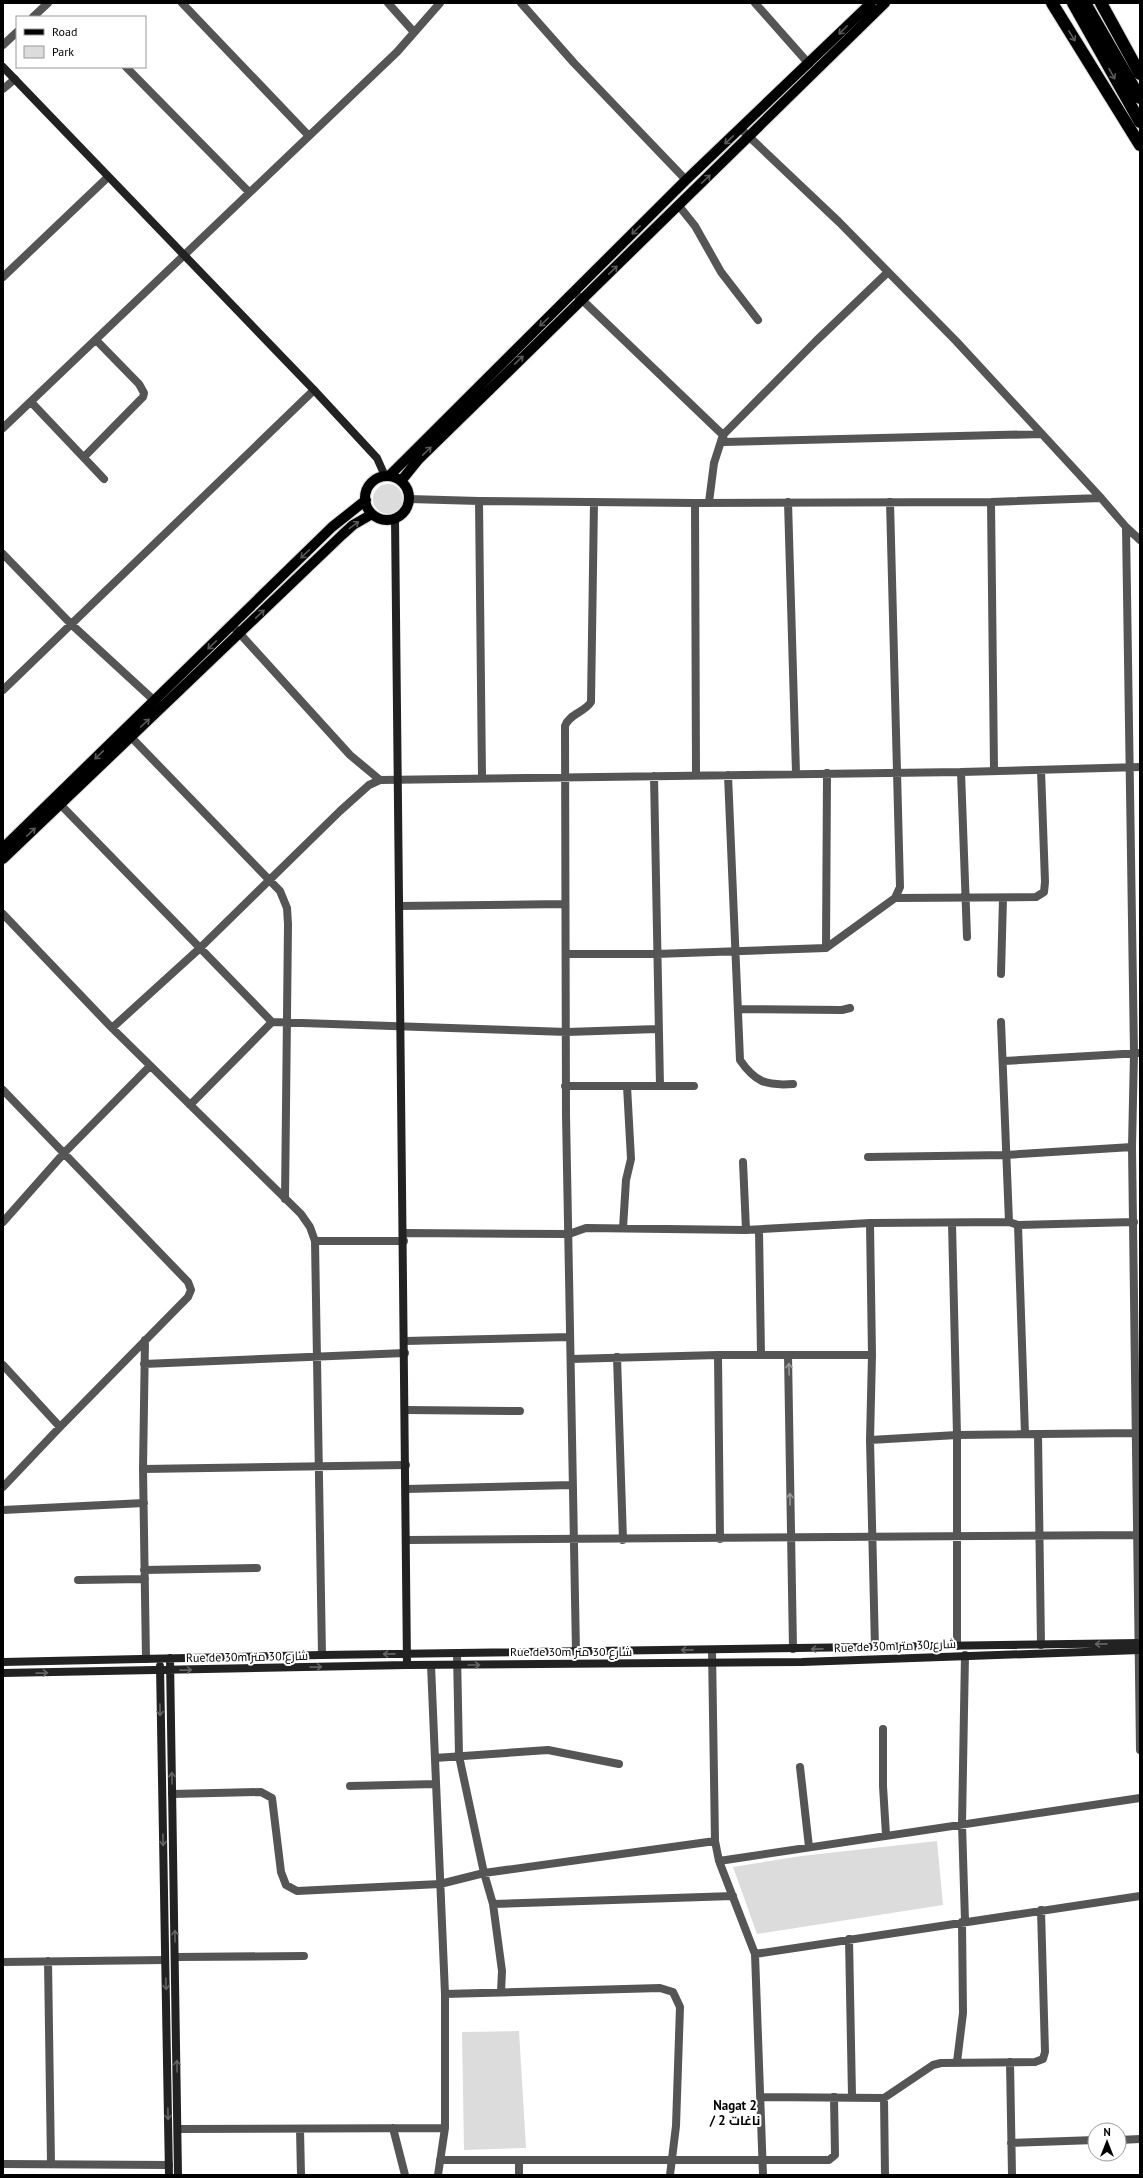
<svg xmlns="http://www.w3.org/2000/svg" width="1143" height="2178" font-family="'PT Sans',Cairo,sans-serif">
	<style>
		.green { fill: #dcdcdc }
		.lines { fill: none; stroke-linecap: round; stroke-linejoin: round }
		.primary-casing { stroke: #dbdbdb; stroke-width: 12 }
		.highway-casing { stroke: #dbdbdb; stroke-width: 14 }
		.street { stroke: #555; stroke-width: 8 }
		.secondary { stroke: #222; stroke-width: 8 }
		.primary { stroke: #000; stroke-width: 10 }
		.highway { stroke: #000; stroke-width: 12 }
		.oneway { stroke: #595959 }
		.oneway2 { stroke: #999 }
		.oneway3 { stroke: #646464 }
		.labels { text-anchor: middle; stroke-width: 4; stroke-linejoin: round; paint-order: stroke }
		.street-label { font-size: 12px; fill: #000; stroke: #fff }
		.neighbourhood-label { font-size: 13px; font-weight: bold; fill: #000; stroke: #fff }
	</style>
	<rect width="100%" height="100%" fill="#fff"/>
	<path class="green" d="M373 499a15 15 0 1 1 30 0a15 15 0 1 1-30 0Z
		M937,1841l6,64 -186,29 -24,-67 68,-11z
		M519,2031l7,117 -62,2 -2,-118z"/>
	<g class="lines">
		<g class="primary-casing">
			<path id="primary" d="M389,476l297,-296 185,-177
				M365 498a22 22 0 1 1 44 0a22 22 0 1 1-44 0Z
				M401,481l17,-21 467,-457
				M3,848l329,-321 34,-27
				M3,859l339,-324 11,-10 19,-11"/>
		</g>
		<g class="highway-casing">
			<path id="highway" d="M1052,3l88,142
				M1073,3l67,119
				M1085,3l55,95
				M1101,3l39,71"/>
		</g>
		<path class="street" d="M182,3l127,133
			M388,3l25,28
			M521,3l53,60 112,117
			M755,3l54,61
			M33,17l15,-14
			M3,45l14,-13
			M126,67l123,125
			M3,89l12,-10
			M741,129l98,93 117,119 145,157 25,29 8,526 -2,94 8,603
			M679,206l16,20 26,46 37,48
			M3,277l105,-100
			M577,295l146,140 1,7 318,-8
			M31,402l73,77
			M3,428l394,-376 43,-49
			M84,457l59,-60 1,-4 -5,-9 -43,-44
			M409,499l70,2 216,2 296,-1 110,-4
			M479,501l3,277
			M709,502l5,-39 9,-28 93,-94 72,-69
			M788,502l8,271
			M991,502l3,268
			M695,503l1,272
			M1126,527l14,13
			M3,554l68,70 87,80
			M232,625l118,130 30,25
			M3,690l311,-300
			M130,736l150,155 7,17 1,16 -3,275
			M961,772l6,165
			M728,775l12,285c15,22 26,26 53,24
			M654,776l6,310
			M56,800l216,222 295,10 90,-3
			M895,898l141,-1 8,-5 1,-10 -4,-112
			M399,906l166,-2
			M3,914l109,114 189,186 9,13 5,14 7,414
			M826,948l1,-175
			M566,954h90l170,-6 69,-50 5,-11 -10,-385
			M1001,974l2,-76
			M739,1009l103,1 8,-2
			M1001,1022l8,200
			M112,1028l87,-79 141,-138 29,-26 11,-5 581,-8 179,-5
			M1004,1061l136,-8
			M565,1086h129
			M3,1090l185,192 3,8 -3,7 -128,130 -57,60
			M190,1105l82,-83
			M868,1157l138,-2 126,-8
			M743,1162l3,68
			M3,1222l62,-70 85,-86
			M870,1223l2,132 -2,85 5,208
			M952,1223l5,212v211
			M1018,1225l7,209
			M623,1228l3,-48 5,-21 -4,-73
			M759,1230l2,125
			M404,1233l165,1 17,-6 160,2 124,-7 139,-1 9,3 116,-3
			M315,1241h89
			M145,1340l-2,129 3,190
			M405,1341l165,-4
			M718,1355l2,184
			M788,1355l5,294
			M617,1357l6,183
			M571,1359l147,-4h154
			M144,1364l261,-11
			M3,1365l57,62
			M406,1410l114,1
			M1038,1434l3,211
			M870,1440l87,-5 180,-2
			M143,1469l263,-4
			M406,1489l167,-4
			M3,1510l141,-7
			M407,1540l733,-5
			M144,1570l113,-2
			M78,1580l67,-1
			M712,1650l3,191 4,20 36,93 8,221
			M576,1652l-10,-537 -1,-389c4,-12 20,-14 26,-24l3,-200
			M457,1653l2,103 25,117 9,31 9,67 -1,21
			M965,1655l-3,169 3,97
			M431,1665l14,329v134l-7,47
			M883,1729v57l3,49
			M435,1758l113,-8 71,14
			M800,1767l9,80
			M350,1786l86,-2
			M172,1794l89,-2 11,6 9,74 5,13 11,6 143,-7 44,-11 231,-32
			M719,1861l421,-63
			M493,1904l240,-8
			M849,1939l3,157
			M755,1954l385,-58
			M176,1957l128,-1
			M48,1961l3,203
			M3,1962l162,-2
			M445,1994l215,-6 13,4 7,15 -4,119 -6,49
			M957,2062l6,-49 -1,-91
			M1010,2062l2,113
			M761,2097l123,1 49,-33 8,-2 94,-1 8,-3 2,-7 -4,-142
			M884,2098l1,77
			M393,2128l12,47
			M178,2129l267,-1
			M300,2129l1,46
			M1119,2140l21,-1
			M1011,2143l84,-3
			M440,2160h389l6,-5 -1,-58
			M3,2164l166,1
			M519,2175v-14"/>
		<path class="secondary" d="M3,67l311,323 63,68 8,18
			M395,518l12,1147
			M170,1658l8,517
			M3,1662l319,-7 818,-12
			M160,1666l9,509
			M3,1673l404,-8 395,-3 338,-12"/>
		<use href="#primary" class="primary"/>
		<use href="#highway" class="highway"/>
	</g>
	<defs><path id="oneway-shaft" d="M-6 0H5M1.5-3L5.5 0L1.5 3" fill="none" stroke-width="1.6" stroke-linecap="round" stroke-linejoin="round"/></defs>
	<g class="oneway">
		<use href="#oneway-shaft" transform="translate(843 30) rotate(135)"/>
		<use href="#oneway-shaft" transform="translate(1072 36) rotate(58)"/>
		<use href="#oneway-shaft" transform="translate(1112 74) rotate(61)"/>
		<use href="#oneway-shaft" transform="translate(729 140) rotate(137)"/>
		<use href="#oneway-shaft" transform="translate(706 179) rotate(-44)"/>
		<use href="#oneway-shaft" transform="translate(636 230) rotate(135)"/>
		<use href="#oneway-shaft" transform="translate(613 270) rotate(-44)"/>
		<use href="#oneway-shaft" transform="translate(544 322) rotate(136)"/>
		<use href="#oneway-shaft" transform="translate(519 360) rotate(-44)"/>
		<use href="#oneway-shaft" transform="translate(427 451) rotate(-44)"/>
		<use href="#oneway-shaft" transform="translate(354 525) rotate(-36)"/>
		<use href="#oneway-shaft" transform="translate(305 554) rotate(136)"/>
		<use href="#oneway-shaft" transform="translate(260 614) rotate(-44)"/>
		<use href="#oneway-shaft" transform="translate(212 645) rotate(136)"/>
		<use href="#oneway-shaft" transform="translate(145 723) rotate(-42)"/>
		<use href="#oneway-shaft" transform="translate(99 755) rotate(136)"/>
		<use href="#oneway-shaft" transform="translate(31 832) rotate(-44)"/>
	</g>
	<g class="oneway2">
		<use href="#oneway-shaft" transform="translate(789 1369) rotate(-91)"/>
		<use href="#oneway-shaft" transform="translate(790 1499) rotate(-91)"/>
	</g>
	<g class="oneway3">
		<use href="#oneway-shaft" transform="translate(1101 1644) rotate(179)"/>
		<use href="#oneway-shaft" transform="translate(817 1649) rotate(179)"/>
		<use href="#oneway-shaft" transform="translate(687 1650) rotate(179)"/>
		<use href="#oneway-shaft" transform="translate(389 1654) rotate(179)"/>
		<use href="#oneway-shaft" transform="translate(474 1665)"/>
		<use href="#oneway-shaft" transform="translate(316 1667) rotate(-1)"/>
		<use href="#oneway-shaft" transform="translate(186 1670) rotate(-1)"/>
		<use href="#oneway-shaft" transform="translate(42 1673) rotate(-1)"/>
		<use href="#oneway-shaft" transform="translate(160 1710) rotate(89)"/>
		<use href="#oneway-shaft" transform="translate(172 1778) rotate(-91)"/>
		<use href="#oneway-shaft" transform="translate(163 1840) rotate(89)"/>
		<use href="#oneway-shaft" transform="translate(175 1936) rotate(-91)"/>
		<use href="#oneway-shaft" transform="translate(166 1984) rotate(89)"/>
		<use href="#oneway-shaft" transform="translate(177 2066) rotate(-91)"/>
		<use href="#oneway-shaft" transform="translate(168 2114) rotate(89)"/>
	</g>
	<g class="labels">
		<g class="street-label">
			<text transform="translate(895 1646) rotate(-2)" y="4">Rue de 30m شارع 30 متر</text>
			<text x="571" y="1656">Rue de 30m شارع 30 متر</text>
			<text transform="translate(247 1657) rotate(-1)" y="4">Rue de 30m شارع 30 متر</text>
		</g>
		<g class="neighbourhood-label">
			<text x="735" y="2110">Nagat 2<tspan x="735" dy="15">/ ناغات 2</tspan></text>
		</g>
	</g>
	<rect width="1143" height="2178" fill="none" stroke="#000000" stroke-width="8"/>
	<rect x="16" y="16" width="130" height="52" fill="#ffffff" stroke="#999999"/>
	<rect x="24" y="29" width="20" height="6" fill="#000000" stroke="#999999"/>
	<text x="52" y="36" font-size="12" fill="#000000">Road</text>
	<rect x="24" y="46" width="20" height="12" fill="#dcdcdc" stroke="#999999"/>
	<text x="52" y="56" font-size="12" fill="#000000">Park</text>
	<g transform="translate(1107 2142)"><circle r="19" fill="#ffffff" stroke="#999999"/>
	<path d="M0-3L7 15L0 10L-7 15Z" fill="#000000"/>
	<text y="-6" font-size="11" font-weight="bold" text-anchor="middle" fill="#000000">N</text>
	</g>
</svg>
